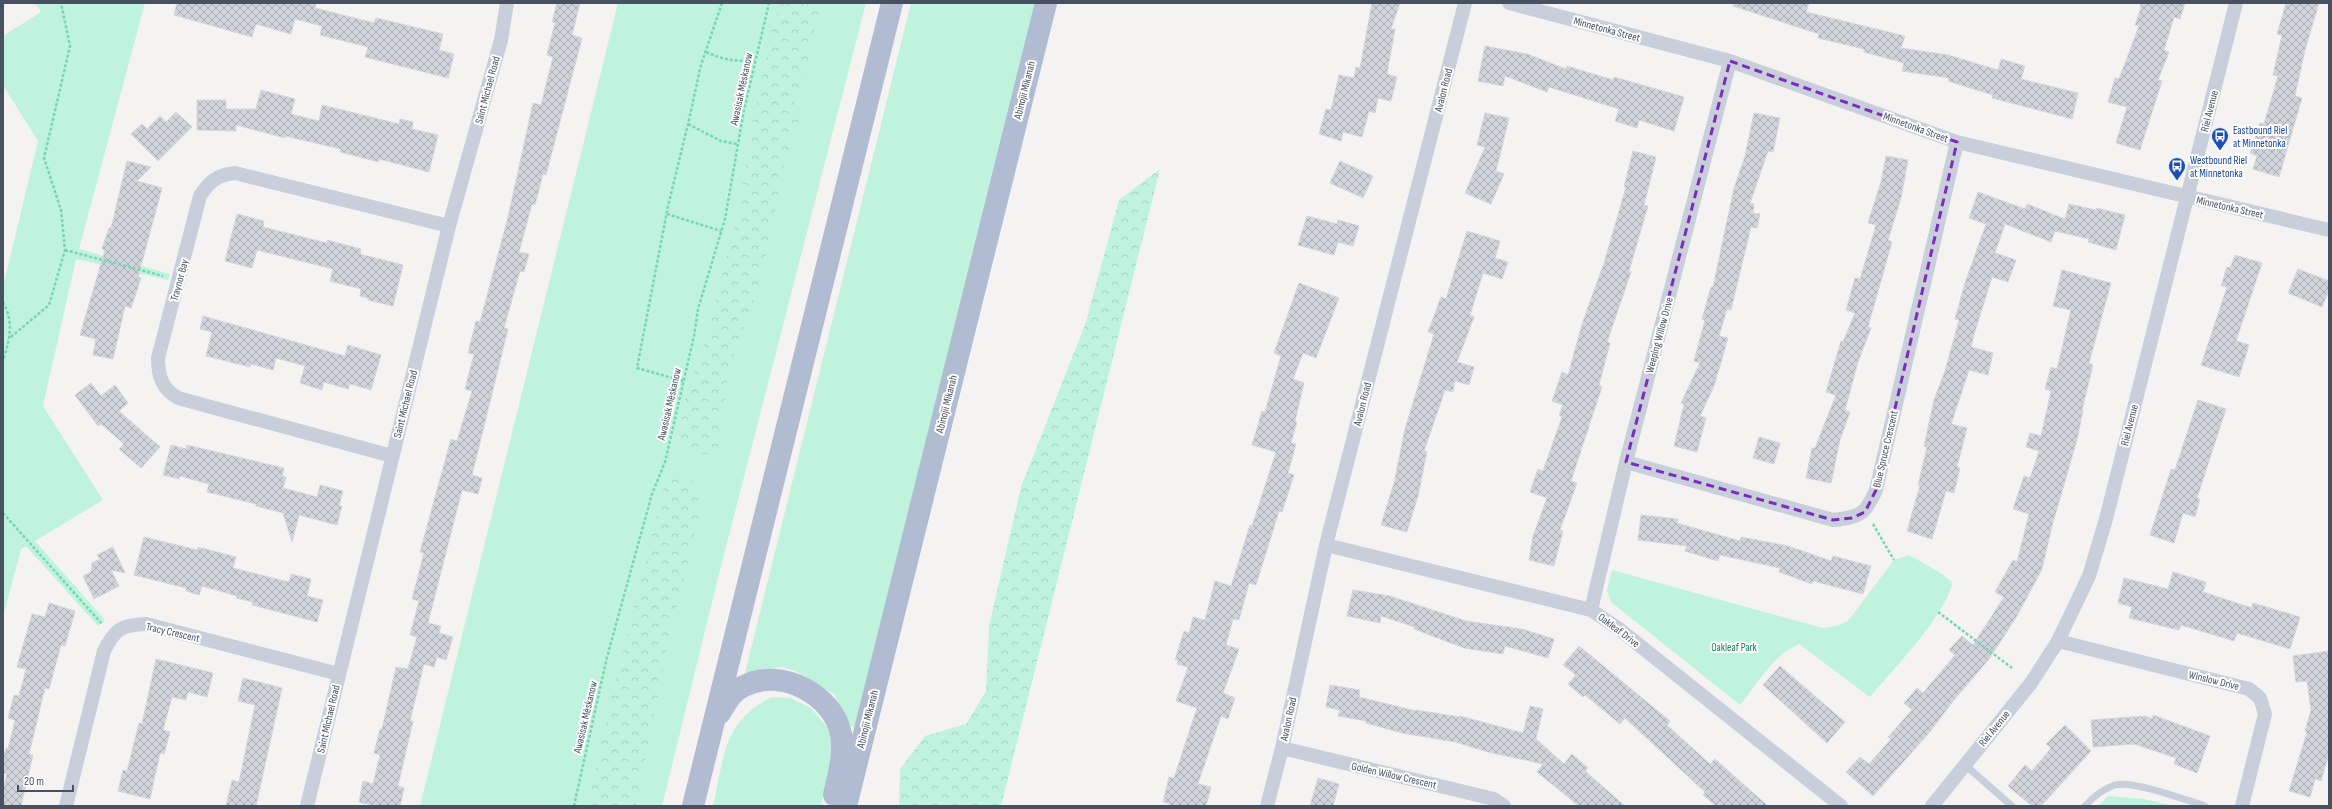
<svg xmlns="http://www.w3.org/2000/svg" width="2332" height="809" font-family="'Sofia Sans Condensed',sans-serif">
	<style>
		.green { fill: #bff3dd }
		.forest { fill: url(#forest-crowns) }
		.building { fill: url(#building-cross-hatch); stroke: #d6d7de }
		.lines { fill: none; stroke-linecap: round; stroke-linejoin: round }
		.path { stroke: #74d5b7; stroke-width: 2.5; stroke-dasharray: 3 2; stroke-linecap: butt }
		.service { stroke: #c8ceda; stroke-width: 7 }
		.minor { stroke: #c8ceda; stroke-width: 14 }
		.primary { stroke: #b1bbd2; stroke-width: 22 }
		.marked { fill: none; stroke: #7b2cbf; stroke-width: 3; stroke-dasharray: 8 5; stroke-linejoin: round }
		.labels { text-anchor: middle; stroke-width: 4; stroke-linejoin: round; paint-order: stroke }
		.street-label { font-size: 11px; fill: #485162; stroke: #fff }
		.transit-label { font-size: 11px; fill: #164399; stroke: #fff; text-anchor: start }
		.park-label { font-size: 11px; fill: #108561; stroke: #fff }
	</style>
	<defs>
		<pattern id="forest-crowns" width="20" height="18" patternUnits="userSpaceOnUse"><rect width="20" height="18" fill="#bff3dd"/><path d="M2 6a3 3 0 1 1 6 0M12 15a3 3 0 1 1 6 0" fill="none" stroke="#a6d2c0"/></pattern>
		<pattern id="building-cross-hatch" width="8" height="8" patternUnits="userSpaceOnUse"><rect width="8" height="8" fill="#d1d3da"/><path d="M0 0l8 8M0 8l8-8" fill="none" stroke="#acaeb4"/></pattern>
	</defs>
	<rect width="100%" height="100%" fill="#f5f3f2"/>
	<path class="green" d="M35,3h110l-66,246 91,25 -2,6 -92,-21 -33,147 60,94 -68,41 70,79 -7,6 -72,-80 -5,3 -18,68v-330l35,-146 -35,-56v-49l38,-24z
		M618,3h248l-147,571 -57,232h-242z
		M911,3h124l-178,724 -8,-1 -15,-32 -38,-23 -15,-4 -36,6z
		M1909,555l30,17 13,10c-3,30 -61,90 -82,115l-71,-53c-25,10 -42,40 -59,61l-129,-103 -4,-12 5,-20 211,58 13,-2 12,-5 46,-61z
		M772,697l19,1 20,10 17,20 6,18 -13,60h-108c11,-48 10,-86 59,-109z
		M2108,796l36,3 30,7h-76z"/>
	<path class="forest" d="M781,3h40l-14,62 -13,33 4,23 -15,47 -16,82 -15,55 -23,63 -12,86h-23l-15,-10 5,-41 22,-65 34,-132 10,-72 24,-110z
		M1160,169l-159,637h-102l1,-37 25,-33 41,-12 20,-33 3,-65 32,-139 64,-162 34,-125z
		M690,474l13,27 -35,142 -32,163h-48l20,-93 58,-235z"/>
	<path class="building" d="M177,3h139l-1,5 59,15 2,-5 67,16 -4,16 15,4 -6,24 -83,-21 3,-10 -48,-12 2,-9 -27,-7 -4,15 -35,-10 -4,13 -78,-22z
		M557,3h23l-8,32 10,3 -36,137 -3,-1 -8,31 -3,-1 -13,48 10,2 -5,18 -4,-1 -16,57 4,1 -36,146 10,3 -4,16 -16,-4 -34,133 13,3 -2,7 14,4 -7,23 -9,-3 -3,10 -10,-3 -14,57h3l-15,65 6,2 -4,18h-24l-17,-4 4,-21 10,3 7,-29 -6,-2 6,-24h2l14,-62 12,2 9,-32 -7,-2 9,-34 -7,-2 12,-46 -4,-1 31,-113 6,2 15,-50 -7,-2 9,-35 -6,-1 8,-32 4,1 28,-105 25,-114 8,2 12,-48 -6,-2 8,-32 -3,-1z
		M1372,3h28l-9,26h4l-8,45 10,3 -6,24 -13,-3 -3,15 -6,-2 -7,26 -19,-5 -2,9 -22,-7 7,-25 5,1 8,-35 15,3 2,-11 4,1z
		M1734,3h75l-3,9 99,24 -4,12 47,7 50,15 3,-11 24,7 -4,13 57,14 -6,26 -80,-21 1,-3 -45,-14 1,-3 -47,-7 2,-8 -40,-11v-3l-46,-11 1,-4 -86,-28z
		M2140,3h45l-5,16 -6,-2 -10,33 5,2 -11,28 4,1 -22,69 -24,-7 11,-36 -19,-5 7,-24 4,1 20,-53 -4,-1 6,-17z
		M2286,3h33l-14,47 -10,46 7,2 -23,79 -26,-8 4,-13 -7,-3 10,-30 4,1 14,-48 -5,-1 9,-40 -5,-1z
		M1485,46l42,8 39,15 1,-3 46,14 1,-3 70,20 -10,34 -35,-11 -2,8 -22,-7 4,-12 -70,-22 -2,5 -42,-16 -2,10 -25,-5z
		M261,90l34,9 -4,15 28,7 3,-16 77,19 1,-5 13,3 -1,7 26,6 -9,37 -50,-13v3l-39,-10 1,-3 -56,-13v2l-49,-13v6l-39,-1v-30h29v9h30z
		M176,112l16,15 -34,34 -27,-27 11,-10 5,5 13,-13 6,6z
		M1485,113l24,5 -13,53 8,3 -13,30 -26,-11 20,-46 -8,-2z
		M1754,113l26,5 -7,34 -5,-1 -18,52 4,1 -1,9 7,1 -3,14 -6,-1 -20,83 -4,-1 -8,27 9,2 -14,48 -14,30 6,2 -9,34 -23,-6 10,-42 -3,-1 19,-40 -6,-2 11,-41 -3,-1 9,-32h2l21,-99 11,-32z
		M1633,151l23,6 -12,48 4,1 -19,65 2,1 -24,70 3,1 -11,42 3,2 -31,94 6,2 -17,47 3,1 -9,35 -25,-6 4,-24 14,-38 -17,-6 8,-23 5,2 19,-54 -3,-2 4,-10 -11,-4 10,-29 6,3 15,-54 21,-58 22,-76h-2z
		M1886,156l22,4 -7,38 -13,42 4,2 -24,85 3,1 -13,34 -13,48 5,2 -10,28 -9,43 -25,-5 6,-30h3l21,-53 -10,-3 15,-51 2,1 12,-29 -9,-3 9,-32 5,1 16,-54 -8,-2 13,-41z
		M127,161l24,6 -14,14 25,7 -24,89 3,1 -10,30 -6,-2 -12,53 -20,-4 3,-16 -16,-4 25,-85 -3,-1 7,-21h2z
		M1340,161l33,15 -10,22 -33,-15z
		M1978,192l47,17 2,-5 38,15 4,-15 27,6 1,-2 28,7 -9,35 -28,-8 1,-3 -34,-8 -4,11 -46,-18 -10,29 21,7 -8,22 -16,-5 -18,58 -3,12 22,6 -5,22 -19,-5 -18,54 16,4 -10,39 3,1 -6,25 -8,-2 -14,48 -25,-8 13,-46h-2l9,-38 -3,-1 10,-46 11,-29 14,-51 -4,-1 10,-36 21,-59 -17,-6z
		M237,214l27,7 -1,6 64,16v-3l34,9 -1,5 43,11 -10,41 -25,-6v-2l-8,-2 1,-7 -31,-8 3,-12 -76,-19 -5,18 -27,-7z
		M1307,216l30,8 1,-4 21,6 -6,20 -15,-4 -4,13 -36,-10z
		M1467,231l33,10 -5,17 13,4 -6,17 -19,-6 -13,42 4,2 -17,45 17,5 -5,18 -14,-4 -2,11 -8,-2 -21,61h3l-9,45 -11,36 -26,-7 13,-42 11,-54 29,-95 -6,-2 13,-35 5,2z
		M2235,255l27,8 -26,78 13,4 -10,32 -38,-12 26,-78 -6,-1 6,-19 3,1z
		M2298,269l31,12v9l-7,17 -34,-14z
		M2062,270l49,13 -22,80 4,2 -11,45h1l-6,30 -25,86 -10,43 -25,47 -28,43 -35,41 -25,33 -56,63 -27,-24 14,-15 9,7 22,-25 -3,-2 24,-27 -8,-7 13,-15 6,5 32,-38 -6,-5 13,-14 11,9 31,-48 -9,-5 18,-32 4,2 12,-48 -16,-5 11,-33 6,2 9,-27 -13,-4 4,-14 11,3 10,-45 -6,-2 6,-22 6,2 14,-59 -18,-4z
		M1299,283l40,15 -23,60 -13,-5 -10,26 11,4 -9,38 2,1 -6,21 5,1 -8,29 6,2 -12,37 -3,-1 -23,74 -7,-2 -10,37 -6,-1 -7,26 13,4 -16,44 12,5 -7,21 -7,-3 -23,68 13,3 -5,19h-37l1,-2 -7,-2 6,-25 5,1 23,-70 -21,-7 12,-34 -11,-3 1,-4h-3l9,-29 5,2 4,-16 12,3 10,-39 16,5 19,-61 2,1 24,-74 -24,-7 10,-34 3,1 16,-56 -7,-3z
		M203,316l142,40 3,-11 33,10 -10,35 -21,-6 -2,5 -24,-7 -2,8 -22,-7 5,-17 -29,-8 -3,12 -22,-6 -1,3 -44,-11 6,-24 -12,-3z
		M91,383l10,13 14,-11 13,18 -9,8 41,36 -19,21 -22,-19 5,-5 -23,-20 -3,2 -23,-31z
		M2198,400l28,9 -29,89 3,1 -5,18 -12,-4 -9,30 -24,-8 21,-66 4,1z
		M1759,437l21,6 -6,21 -21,-6z
		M171,445l15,4 1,-4 97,23 -2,8 4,1 -3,11 34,9 3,-12 23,6 -4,15h3l-5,19 -38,-10 -7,27 -9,-29 -27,-7v-2l-49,-12 2,-8 -29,-8 -1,3 -16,-4z
		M1641,515l37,4 -1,4 63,18 1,-4 47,9 43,15 2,-5 38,10 -8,28 -50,-13 -1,3 -33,-12 1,-4 -60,-13 -2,6 -33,-10 2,-5 -49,-6z
		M144,537l53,13 1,-3 38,10 -3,11 56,14 2,-8 20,5 -4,17 16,4 -6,22 -65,-17 1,-3 -17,-4 1,-2 -35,-10 -3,9 -13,-4v-3l-52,-13z
		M113,547l12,26 -14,-3 8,16 -25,13 -11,-23 8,-4 1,-9 8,-4 -3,-4z
		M2173,572l33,10 -3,10 49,16 1,-5 47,14 -10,32 -53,-16 -3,8 -53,-16 -2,5 -50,-12 3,-11 -14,-4 6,-25 44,11z
		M1353,590l37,6 76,25 56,8 32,10 -6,19 -43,-12 -2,8 -39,-6 -50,-19 1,-2 -34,-11 -1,7 -33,-7z
		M49,603l26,8 -10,35 -4,-1 -12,44 -4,-1 -16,66 4,1 -12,51h-18v-17l4,-15 -4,-1v-14l3,-11 2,1 7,-29 -7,-2 6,-23 5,1 7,-27 -9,-2 15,-53 13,3z
		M1579,646l91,75 -3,4 43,39 5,-5 53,47h-52l-13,-11 2,-3 -80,-74 -5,6 -35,-29 -2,2 -15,-13 8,-9 -13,-10z
		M2329,651v103l-8,27 -6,-2 -5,18 -21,-6 18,-59 -2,-1 6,-21 -4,-29 -11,1 -3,-26z
		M156,659l57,14 -6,24 -19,-5 -2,8 -14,-3 -9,33 7,2 -6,22 -4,-1 -10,46 -32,-8 5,-21 4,1 12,-48 3,1z
		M1780,666l65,56 -18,21 -64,-58z
		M243,678l39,10 -26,118h-30l6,-26 7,2 16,-77 -17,-4z
		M1330,685l30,5 -1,7 57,14v-1l44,7v-1l63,17 7,-27 13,3 -7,30 28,25 8,-10 16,14 -3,3 40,35h-46l-42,-34 6,-8 -55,-12 -33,-10 -53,-9 -36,-10v-2l-28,-5 2,-6 -14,-3z
		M2153,715l57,21 -13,37 -23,-9 2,-6 -42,-14 -41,3 -2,-27 54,-4 7,3z
		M2065,725l26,26 -50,55h-9l-24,-20 17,-21 7,6 19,-23 -5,-4z
		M1318,778l21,6 -6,22h-23z"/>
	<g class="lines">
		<path class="path" d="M706,52c18,8 30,10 49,8
			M688,124l33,17 16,3
			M667,214l54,17
			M65,250l98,26
			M3,302c11,20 7,38 0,58
			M11,337l38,-32 16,-55 -4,-40 -17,-52 26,-112 -9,-43
			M683,381l-46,-13 31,-162 20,-82 13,-59 21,-62
			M3,513l99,111
			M1873,524l21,36
			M1938,612l74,56
			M574,806l33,-149 45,-163 13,-32 29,-126 4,-27 27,-90 19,-109 25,-107"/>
		<path class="service" d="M1965,765l47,41
			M2085,806c8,-9 18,-17 30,-21 18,-5 71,15 90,21"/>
		<path class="minor" d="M1509,3l221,58 227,81 372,88
			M392,456l-214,-58c-16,-9 -20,-22 -20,-40l42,-162c9,-15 18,-21 35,-23l214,53
			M1626,462l207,58c27,-3 32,-5 43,-30l81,-348
			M1326,545l265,65 28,19 222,177
			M1591,610l35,-148 104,-401
			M2058,641l191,48 11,9 5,16 -23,92
			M1282,748l212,51 10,7
			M66,806l38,-155c11,-22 17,-26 42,-27l193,50
			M307,806l142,-580 52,-186 6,-37
			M1267,806l15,-58 44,-203 139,-542
			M1932,806l99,-123 27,-42 31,-65 17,-57 130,-516"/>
		<path class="primary" d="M720,713c6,-10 12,-22 24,-27 36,-19 89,8 97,48 4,20 -3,42 -7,61
			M693,806l199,-803
			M846,806l200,-803"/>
	</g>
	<path class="marked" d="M1730,61l227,81 -81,348 -11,22 -13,6 -19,2 -207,-58z"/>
	<defs>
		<g id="bus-pin" transform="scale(0.9)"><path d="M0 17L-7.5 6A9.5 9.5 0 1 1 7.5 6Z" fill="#1a4fb4" stroke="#fff"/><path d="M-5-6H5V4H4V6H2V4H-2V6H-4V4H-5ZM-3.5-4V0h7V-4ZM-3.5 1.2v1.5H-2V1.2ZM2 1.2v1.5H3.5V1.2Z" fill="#fff"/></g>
	</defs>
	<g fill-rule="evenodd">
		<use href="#bus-pin" x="2220" y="136"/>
		<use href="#bus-pin" x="2177" y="166"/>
	</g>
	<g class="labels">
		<g class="street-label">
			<text transform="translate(1607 29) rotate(15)" y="4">Minnetonka Street</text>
			<text transform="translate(741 89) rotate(-78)" y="4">Awasisak Mēskanow</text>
			<text transform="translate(487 90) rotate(-75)" y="4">Saint Michael Road</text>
			<text transform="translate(1024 90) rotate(-76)" y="4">Abinojii Mikanah</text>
			<text transform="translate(1443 90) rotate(-76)" y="4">Avalon Road</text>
			<text transform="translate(2209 111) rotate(-76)" y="4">Riel Avenue</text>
			<text transform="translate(1916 127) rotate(20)" y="4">Minnetonka Street</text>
			<text transform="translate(2230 207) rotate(13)" y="4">Minnetonka Street</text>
			<text transform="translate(179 280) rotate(-75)" y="4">Traynor Bay</text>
			<text transform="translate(1659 335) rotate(-75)" y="4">Weeping Willow Drive</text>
			<text transform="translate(405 404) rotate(-76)" y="4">Saint Michael Road</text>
			<text transform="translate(669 404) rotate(-77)" y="4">Awasisak Mēskanow</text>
			<text transform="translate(946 404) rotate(-76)" y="4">Abinojii Mikanah</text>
			<text transform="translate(1362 404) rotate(-76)" y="4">Avalon Road</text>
			<text transform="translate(2129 425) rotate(-76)" y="4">Riel Avenue</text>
			<text transform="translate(1885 449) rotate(-77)" y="4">Blue Spruce Crescent</text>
			<text transform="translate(1619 630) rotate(37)" y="4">Oakleaf Drive</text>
			<text transform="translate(173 632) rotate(13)" y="4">Tracy Crescent</text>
			<text transform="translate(2214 680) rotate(14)" y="4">Winslow Drive</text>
			<text transform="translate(585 717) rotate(-77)" y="4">Awasisak Mēskanow</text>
			<text transform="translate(328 719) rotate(-77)" y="4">Saint Michael Road</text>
			<text transform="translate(867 719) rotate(-76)" y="4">Abinojii Mikanah</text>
			<text transform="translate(1288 719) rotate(-78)" y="4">Avalon Road</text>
			<text transform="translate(1994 728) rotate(-51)" y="4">Riel Avenue</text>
			<text transform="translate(1394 775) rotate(13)" y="4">Golden Willow Crescent</text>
		</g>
		<g class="transit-label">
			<text x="2233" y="134">Eastbound Riel<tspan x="2233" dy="13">at Minnetonka</tspan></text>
			<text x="2190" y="164">Westbound Riel<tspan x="2190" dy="13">at Minnetonka</tspan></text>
		</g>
		<g class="park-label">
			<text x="1734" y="651">Oakleaf Park</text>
		</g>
	</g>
	<rect width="2332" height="809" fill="none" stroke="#485162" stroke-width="8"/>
	<path d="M18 785v6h55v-6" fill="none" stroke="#485162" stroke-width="2"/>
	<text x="24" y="785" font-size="12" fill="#485162" stroke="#ffffff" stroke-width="3" paint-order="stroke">20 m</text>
</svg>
